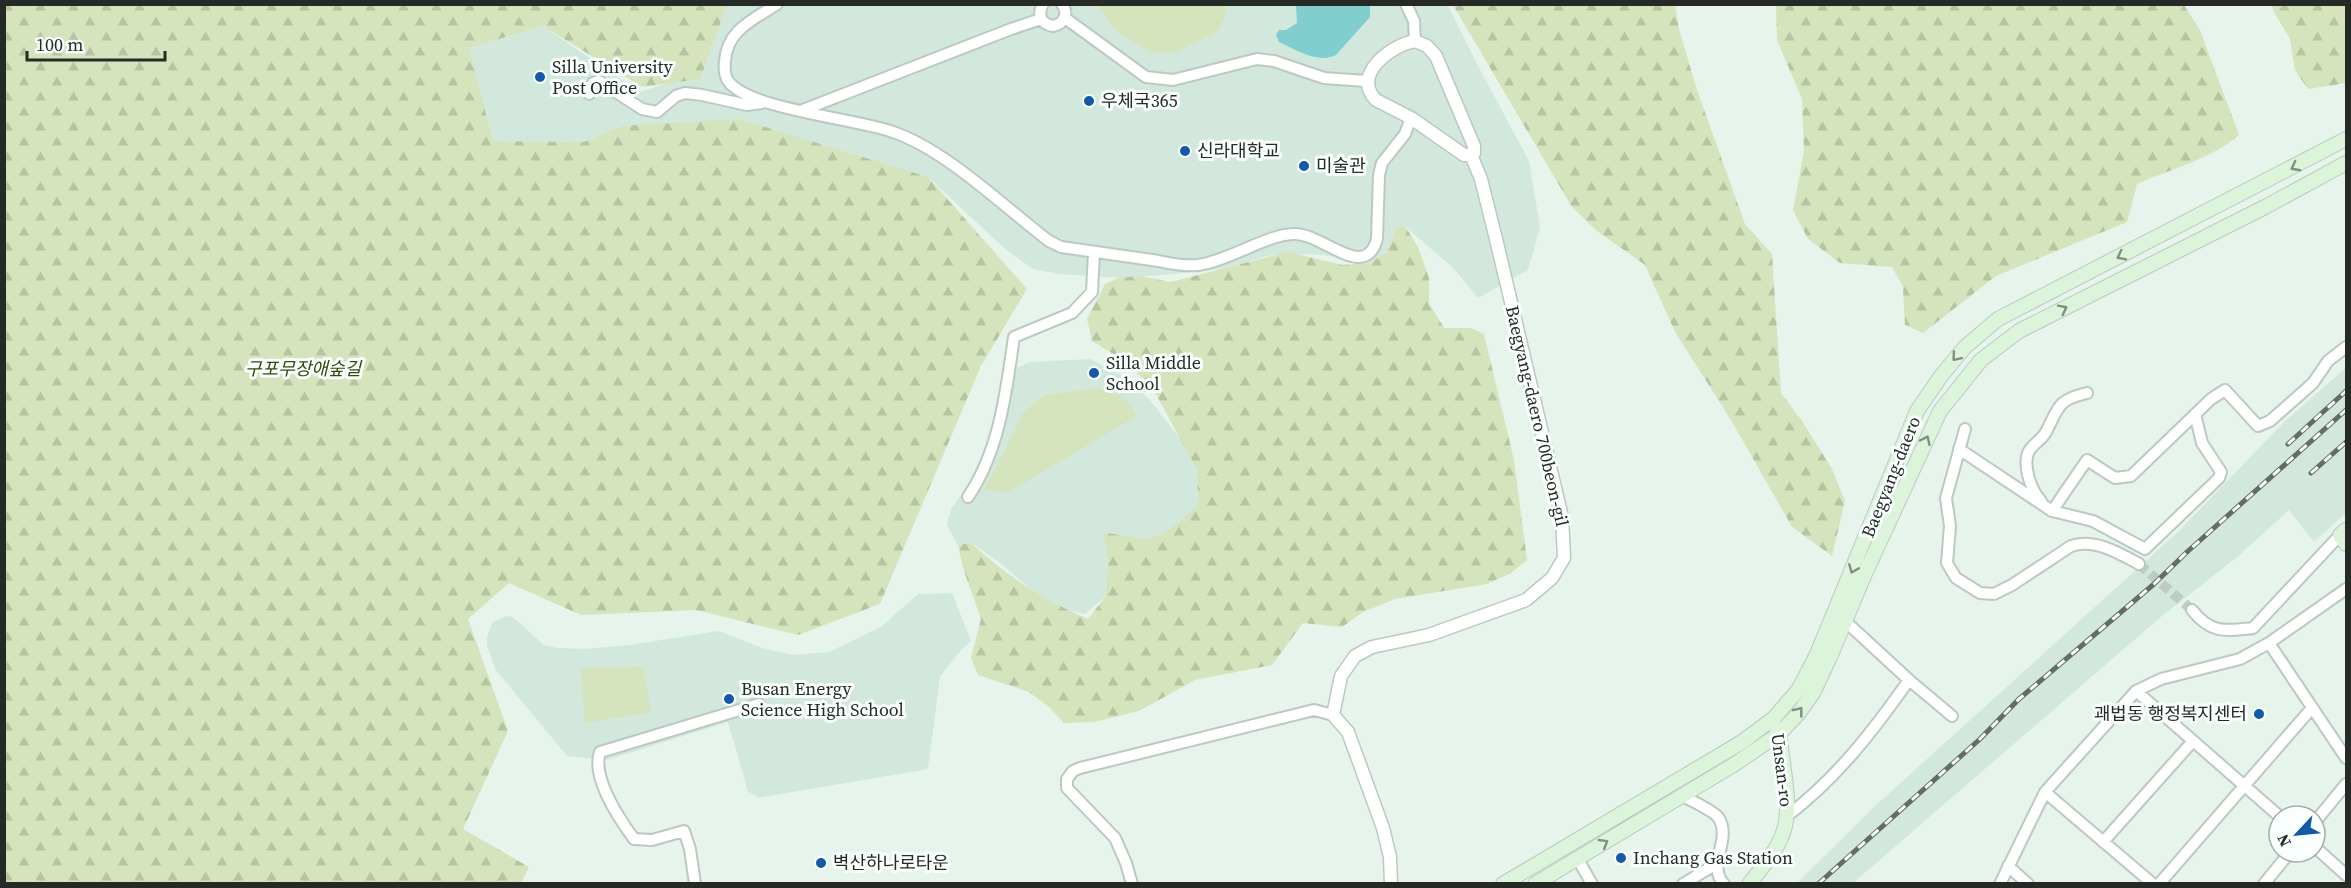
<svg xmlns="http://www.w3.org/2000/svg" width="2351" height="888" font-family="'Source Serif 4','Noto Sans KR',serif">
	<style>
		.built { fill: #d2e8dc }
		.forest { fill: url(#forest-firs) }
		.park { fill: #d5e4bc }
		.water { fill: #81ced1 }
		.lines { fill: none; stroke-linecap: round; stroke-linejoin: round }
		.minor-tunnel { stroke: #bfccc5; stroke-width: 10; stroke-dasharray: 10 5; stroke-linecap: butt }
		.minor-casing { stroke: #bbc9c1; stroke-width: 14 }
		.tertiary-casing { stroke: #bbc9c1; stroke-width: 15 }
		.secondary-casing { stroke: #bbc9c1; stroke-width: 16 }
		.minor { stroke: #fff; stroke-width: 10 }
		.tertiary { stroke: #fff; stroke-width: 12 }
		.secondary { stroke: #dbf4da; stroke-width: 14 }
		.rail-casing { stroke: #646c67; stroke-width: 5 }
		.rail { stroke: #f9fffc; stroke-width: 3; stroke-dasharray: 9; stroke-linecap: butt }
		.oneway { stroke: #808f80 }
		.poi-dot { fill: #1359a8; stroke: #f9fffc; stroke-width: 2 }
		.labels { text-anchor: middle; stroke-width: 6; stroke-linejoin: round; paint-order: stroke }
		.poi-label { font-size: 18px; fill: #252a27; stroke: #f9fffc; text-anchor: start }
		.park-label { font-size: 18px; font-style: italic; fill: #36480c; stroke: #f9fffc }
		.street-label { font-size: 18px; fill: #252a27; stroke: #f9fffc }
	</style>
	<defs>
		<pattern id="forest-firs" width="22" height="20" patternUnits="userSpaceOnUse" patternTransform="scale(1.5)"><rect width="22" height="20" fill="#d5e4bc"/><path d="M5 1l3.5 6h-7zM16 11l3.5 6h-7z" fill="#b7c4a2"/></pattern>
	</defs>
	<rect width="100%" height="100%" fill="#e6f4ec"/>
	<path class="built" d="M727,5h721l28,57 53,99 11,66 -12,43 -50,28 -25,-30 -48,-42 -9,1 -9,25 -17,11 -47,-8 -28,-1 -28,2 -40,12 -54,6 -51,4 -62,-4 -27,-5 -29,-21 -76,-71 -307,-51 -37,16 -91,-1 -25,-93 75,-22 97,66 62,-20z
		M1090,359l32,16 28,25 34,44 13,26 1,35 -24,24 -23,9h-17l-31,-6 5,27 -2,37 -21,18 -20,-4 -31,-18 -35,-30 -28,-19 -13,2 -11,-20 4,-16 21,-29 14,-33 18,-74 27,-11z
		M2346,368v145l-32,29 -25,-32 -53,48 -74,58 -309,267 -57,1 78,-77 306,-277 105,-109z
		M952,593l19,48 -9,8 -22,27 -12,93 -170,29 -10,-7 -20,-69 -121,38 -40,-4 -71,-86 -9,-24v-10l6,-14 14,-6 6,1 31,28 14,3 26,1 46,-4 88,-14 47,18 29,6 35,-3 52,-25 37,-33z"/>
	<path class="forest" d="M5,4l722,1 -27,74 -58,8 -99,-61 -74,22 24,93 91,1 37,-16 118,-7 189,58 99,112 -46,77 -101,238 -82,31 -102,-25 -115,5 -72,-32 -41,36 40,112 -45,98 66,38 -8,16h-516z
		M1453,5h222l4,24 18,61 48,134 27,30 9,139 21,28 30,48 13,32 -13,55 -40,-29 -61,-107 -56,-88 -30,-67 -48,-34 -25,-24z
		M1776,5h408l16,25 39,105c-28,24 -68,34 -102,49l-10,38 -131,54 -73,57 -18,-8 -2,-38 -11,-20 -52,-4 -32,-24 -15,-29 11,-59 -2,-52 -25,-59z
		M2272,5h74v78l-38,6 -13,-19 -5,-31 -16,-27z
		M1405,226l13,21 11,31v25l15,25h27l13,6 30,126 13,100 -16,13 -24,11 -92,15 -32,13 -21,15 -39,-4 -31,42 -77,15 -56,31 -45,11 -30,1 -15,-16 -20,-15 -51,-17 -7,-17 10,-39 -18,-51 -5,-23 13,-2c35,32 73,58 117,76l18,-23 2,-37 -5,-27c51,10 58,10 95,-28l-1,-34 -45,-83 -29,-27 -31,-19 -5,-22 18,-35 13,-6 22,-2 31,6 117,-30 55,13 27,-2 17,-11 9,-25z"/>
	<path class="park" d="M1098,5h126l3,8 -11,20 -39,19 -25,1 -37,-22z
		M1099,388c19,6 28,9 38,28l-130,77 -23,-4 21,-38 18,-39 22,-17z
		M643,667l8,45 -66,11 -4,-55z"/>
	<path class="water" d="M1296,5h74v12l-34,38c-18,9 -40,-5 -57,-13l-3,-7 3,-5h7l11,-7z"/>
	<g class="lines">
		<path class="minor-tunnel" d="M2139,564l53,46"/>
		<g class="minor-casing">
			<path id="minor" d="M777,4c-24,16 -50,26 -52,57 -1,8 -1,15 4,21 20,27 128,37 164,50 53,18 110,74 156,109l12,6c30,4 61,9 91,13 14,2 31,7 46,5 30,-4 68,-30 95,-31 29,-2 72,49 84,5l2,-64 3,-12 23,-29 6,-16
				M1043,4c-6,11 -2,20 10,22 11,-2 16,-12 9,-22
				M1406,4l8,17 1,20
				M1065,18l81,59 27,3 84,-21 17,2 50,17 42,3
				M589,94l4,-11 6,-2 43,28 15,3 19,-16 9,-3 17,2 45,10 15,-2
				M803,110l208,-81 30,-10
				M1965,429l-19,69 4,28 -3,37 9,15 24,15 14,1 18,-9 59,-39c23,-8 48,7 68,18
				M1959,449l93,62 41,10 52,28 74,-71 2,-6 -19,-29 -7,-29
				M968,497c32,-48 38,-105 46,-160l58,-24 20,-21 2,-40
				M2041,501c-10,-11 -18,-34 -13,-48 3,-8 14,-13 18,-21 13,-25 11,-32 41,-39
				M2052,511l35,-51 28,18 16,-2 80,-77 14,-9 33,36 12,-5 43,-38 15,-22 18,-14
				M2192,610c19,24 33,21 61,18l87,-93
				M1845,621l64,59 43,36
				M2269,643l77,115
				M2136,691l143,125
				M2045,792l108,92
				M1682,796c7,3 31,15 36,21 15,21 -12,49 6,67
				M1787,816c50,-38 86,-85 122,-136
				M2315,822l31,-38
				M2103,842l90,-101
				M2315,847l31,28
				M1577,858l15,26
				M2008,866l20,18
				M695,884l-5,-35 -6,-18 -32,9 -18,-1c-14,-19 -43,-62 -34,-87l7,-2 152,-46
				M1132,884l-6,-21 -11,-25 -48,-50v-9l6,-8 7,-3 234,-58 19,5
				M1683,884l35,-21
				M2000,884l45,-92 91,-101 25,-12 79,-20 29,-16 77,-54
				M2159,884l152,-175
				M2264,884l26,-32"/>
		</g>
		<g class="tertiary-casing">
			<path id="tertiary" d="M1415,41l12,5 9,10 38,90v7l-3,2h-7l-53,-37 -35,-18c-25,-25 15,-55 39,-59z
				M1391,884l-1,-27 -7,-29 -35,-96 -15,-17 8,-39 14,-20 17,-9 57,-12 97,-35 26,-22 12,-20 -2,-41 -66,-278 -15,-60 -10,-24"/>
		</g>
		<g class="secondary-casing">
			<path id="secondary" d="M2346,530l-6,5 6,9
				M1503,884l239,-142 32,-24 25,-29 18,-35 100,-243 24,-35 24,-29 33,-28 348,-180
				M1535,884l200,-120 44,-30 19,-20 15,-21 17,-36 34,-81 76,-165 41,-51 38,-29 246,-124 81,-44
				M1749,884c37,-45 43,-56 35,-114 -2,-14 -3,-28 -7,-41"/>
		</g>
		<use href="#minor" class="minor"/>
		<use href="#tertiary" class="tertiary"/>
		<use href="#secondary" class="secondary"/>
		<g class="rail-casing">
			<path id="rail" d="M2288,444l58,-53
				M2311,473l35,-31
				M1818,884l162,-145 39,-40 135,-115 33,-32 159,-142"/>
		</g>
		<use href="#rail" class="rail"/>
	</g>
	<defs><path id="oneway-chevron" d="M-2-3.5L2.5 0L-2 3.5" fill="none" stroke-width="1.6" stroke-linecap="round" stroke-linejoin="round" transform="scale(1.5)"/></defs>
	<g class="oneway">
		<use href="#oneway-chevron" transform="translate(2295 167) rotate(152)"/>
		<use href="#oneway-chevron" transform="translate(2121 256) rotate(153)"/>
		<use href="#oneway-chevron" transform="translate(2063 309) rotate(-27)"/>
		<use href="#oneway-chevron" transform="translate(1956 357) rotate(130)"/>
		<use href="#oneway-chevron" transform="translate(1926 440) rotate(-65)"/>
		<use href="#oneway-chevron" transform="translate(1853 569) rotate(112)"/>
		<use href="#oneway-chevron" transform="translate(1799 711) rotate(-52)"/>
		<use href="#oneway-chevron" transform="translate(1604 843) rotate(-31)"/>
	</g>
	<g class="poi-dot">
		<circle cx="540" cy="77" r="6"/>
		<circle cx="1089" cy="101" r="6"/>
		<circle cx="1185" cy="151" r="6"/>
		<circle cx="1304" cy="166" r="6"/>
		<circle cx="1094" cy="373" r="6"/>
		<circle cx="729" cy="699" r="6"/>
		<circle cx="2259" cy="714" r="6"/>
		<circle cx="1621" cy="858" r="6"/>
		<circle cx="821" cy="863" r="6"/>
	</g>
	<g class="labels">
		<g class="poi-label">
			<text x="552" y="73">Silla University<tspan x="552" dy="21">Post Office</tspan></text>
			<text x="1101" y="107">우체국365</text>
			<text x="1197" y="157">신라대학교</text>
			<text x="1316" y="172">미술관</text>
			<text x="1106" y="369">Silla Middle<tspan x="1106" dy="21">School</tspan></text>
			<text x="741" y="695">Busan Energy<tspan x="741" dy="21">Science High School</tspan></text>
			<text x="2247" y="720" text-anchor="end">괘법동 행정복지센터</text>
			<text x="1633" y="864">Inchang Gas Station</text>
			<text x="833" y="869">벽산하나로타운</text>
		</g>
		<g class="park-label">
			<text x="303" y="375">구포무장애숲길</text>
		</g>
		<g class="street-label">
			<text transform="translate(1537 416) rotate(77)" y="6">Baegyang-daero 700beon-gil</text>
			<text transform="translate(1891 477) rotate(-68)" y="6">Baegyang-daero</text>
			<text transform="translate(1782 770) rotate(83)" y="6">Unsan-ro</text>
		</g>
	</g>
	<rect width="2351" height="888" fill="none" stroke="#252a27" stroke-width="12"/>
	<g transform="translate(2297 834) rotate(244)"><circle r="28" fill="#f9fffc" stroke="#a4aaa7" stroke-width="1.5"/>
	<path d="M0-4.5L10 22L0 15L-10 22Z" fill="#1359a8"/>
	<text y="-9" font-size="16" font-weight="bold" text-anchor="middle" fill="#252a27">N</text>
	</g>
	<path d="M27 51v9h138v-9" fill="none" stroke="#252a27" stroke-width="3"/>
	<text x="36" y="51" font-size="18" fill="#252a27" stroke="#f9fffc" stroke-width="4.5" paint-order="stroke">100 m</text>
</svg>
